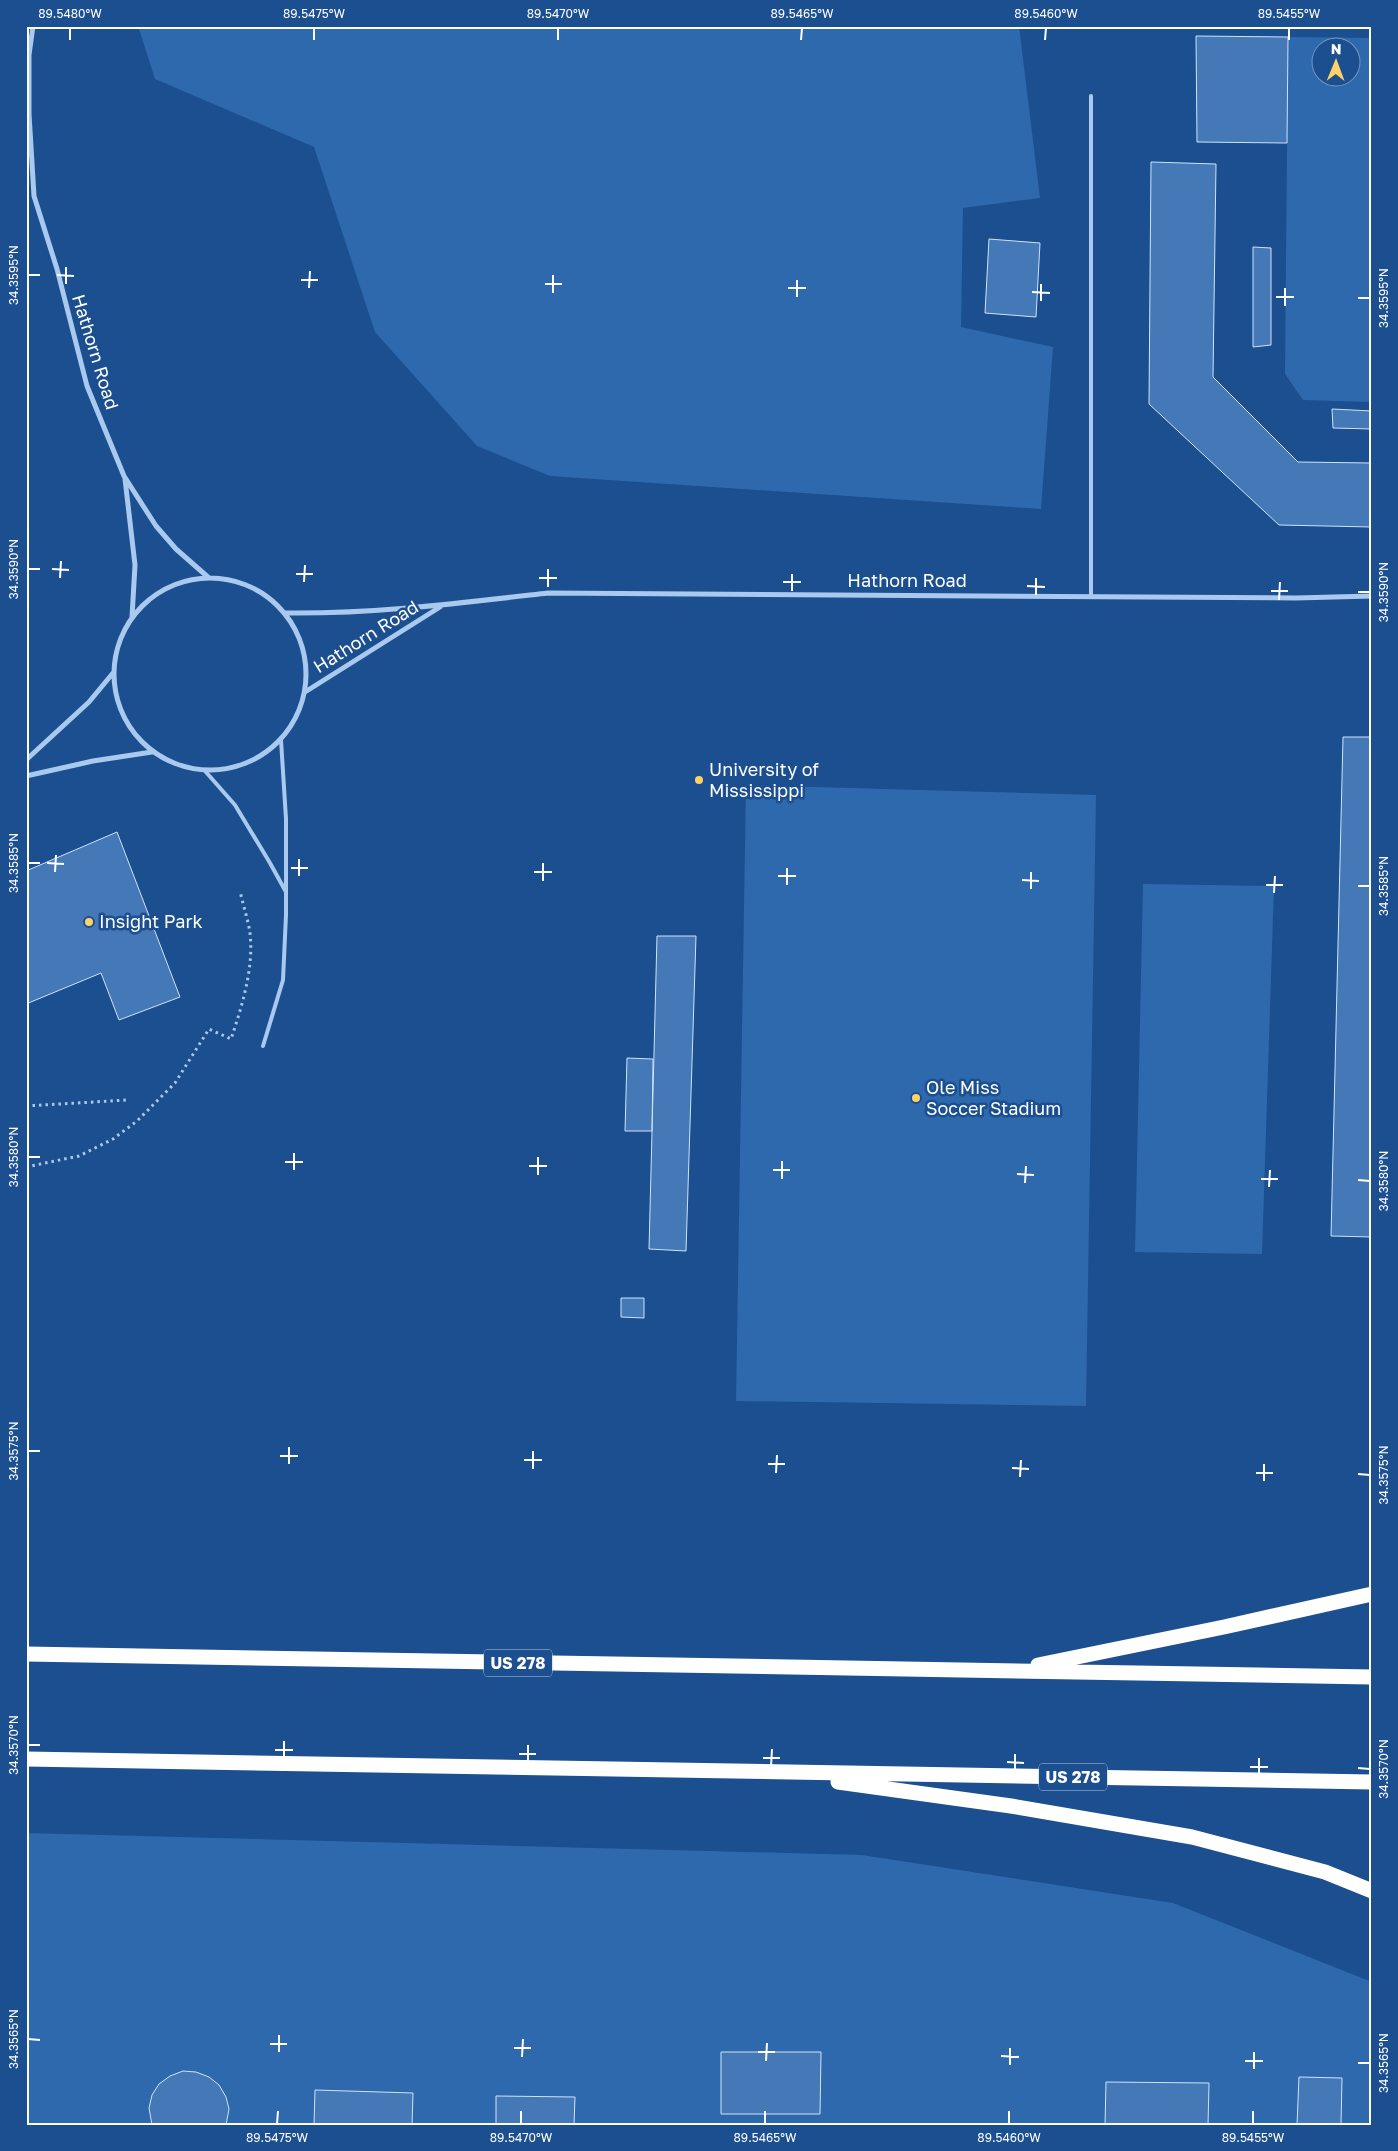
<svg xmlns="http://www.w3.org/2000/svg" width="1398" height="2151" font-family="'Golos Text',sans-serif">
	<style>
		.green { fill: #2e69ad; fill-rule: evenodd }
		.building { fill: #4478b7; stroke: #cfe3fa }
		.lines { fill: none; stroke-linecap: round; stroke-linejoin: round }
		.path { stroke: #a9c9ee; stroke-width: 3; stroke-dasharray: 2.5 4; stroke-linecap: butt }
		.lane { stroke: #a9c9ee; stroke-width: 4 }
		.street { stroke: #a9c9ee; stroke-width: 5 }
		.highway { stroke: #fff; stroke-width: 15 }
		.ticks { fill: none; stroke: #fff; stroke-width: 2 }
		.poi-dot { fill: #ffd166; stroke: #1b4f8f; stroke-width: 2 }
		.labels { text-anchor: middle; stroke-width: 5; stroke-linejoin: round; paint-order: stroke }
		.shield { fill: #1b4f8f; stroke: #bbcadd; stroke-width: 1 }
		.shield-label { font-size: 16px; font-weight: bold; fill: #fff }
		.street-label { font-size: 18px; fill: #fff; stroke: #1b4f8f }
		.poi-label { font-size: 18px; fill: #fff; stroke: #1b4f8f; text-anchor: start }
		.neatline { fill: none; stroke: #fff; stroke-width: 2 }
		.ticks-label { font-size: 12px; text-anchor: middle; fill: #fff }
	</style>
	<rect width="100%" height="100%" fill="#1b4f8f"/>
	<path class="green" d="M138,26h881l21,172 -77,10 -2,119 92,20 -12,162 -491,-33 -73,-30 -102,-114 -61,-185 -159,-68z
		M1288,37l84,1v364l-69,-2 -18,-26zM1320,48h30v30h-30z
		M746,785l350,10 -10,611 -350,-5z
		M1143,884l131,2 -12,368 -127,-2z
		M26,1833l836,22 311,48 199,79v143h-1346z"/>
	<path class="building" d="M1196,36l92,1 -1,106 -90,-1z
		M1151,162l65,2 -3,213 85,85 74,1v64l-93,-2 -130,-121z
		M989,239l51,4 -4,74 -51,-4z
		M1253,247l18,1v97l-18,2z
		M1332,409l40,2v18l-39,-1z
		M1343,737h29v500l-41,-1z
		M117,832l63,165 -61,23 -18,-47 -75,31v-133z
		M657,936h39l-10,315 -37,-2z
		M627,1058l26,1 -1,72h-27z
		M621,1298h23v20l-23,-1z
		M721,2052h100l-1,62h-99z
		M183,2071l13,1 13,5 10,8 7,12 3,12 -3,16h-74l-3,-17 3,-13 7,-11 11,-8z
		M1299,2077l43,1 -1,47h-44z
		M1106,2082l103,1 -1,42h-103z
		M315,2090l98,3 -1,32h-98z
		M496,2096l79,1 -1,28h-78z"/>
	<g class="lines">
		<path class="path" d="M26,1106l101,-6
			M26,1167l53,-11 34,-17 24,-18 38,-38 34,-54 22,10c11,-33 23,-71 19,-106 -2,-14 -7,-28 -10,-42"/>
		<path class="lane" d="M1091,596v-500
			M205,771l30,34 35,58 16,29
			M263,1046l20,-66 3,-65v-96l-5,-79"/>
		<path class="street" d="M33,26l-4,29v59l5,82 23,73 30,117 37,90 32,50 20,23 33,29
			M125,479l10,86 -3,52
			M114 674a96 96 0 1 1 192 0a96 96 0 1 1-192 0Z
			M285,613c88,1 176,-10 263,-20l748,5 76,-2
			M305,692l135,-85
			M26,760l63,-58 24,-29
			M26,776l67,-15 59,-9"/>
		<path class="highway" d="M26,1654l1346,23
			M1038,1665l186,-38 148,-33
			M26,1759l1346,23
			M838,1782l173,24 181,31 133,35 47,19"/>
	</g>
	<path class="ticks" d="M70,40v-12M314,40v-12M558,40v-12M801,40l1,-12M1045,40l1,-12M1289,40v-12M28,275h12M57,275l17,1M301,280h17M66,284v-17M545,284h17M309,288l1,-17M788,288h18M1032,292l18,1M553,293v-18M797,297v-17M1276,297h18M1358,298h12M1041,301v-17M1285,306v-18M28,569h12M52,569l17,1M296,574h17M60,578l1,-17M539,578h18M304,582l1,-17M783,582h18M1027,586l18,1M548,587v-18M792,591v-17M1271,591h17M1358,592h12M1036,595v-17M1279,600l1,-18M28,863h12M47,863l17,1M291,868h17M55,872l1,-17M534,872h18M299,876v-17M778,876h18M1022,880l17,1M543,881v-18M787,885v-17M1266,885h17M1358,886h12M1031,889v-17M1274,893l1,-17M28,1157h12M285,1162h18M529,1166h18M294,1170v-17M773,1170h17M1017,1174l17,1M538,1175v-18M782,1179v-18M1261,1179h17M1358,1180l12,1M1025,1183l1,-17M1269,1187l1,-17M28,1451h12M280,1456h18M524,1460h18M289,1464v-17M768,1464h17M1012,1468l17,1M533,1469v-18M776,1473l1,-18M1256,1473h17M1358,1474l12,1M1020,1477l1,-17M1264,1481v-17M28,1745h12M275,1750h18M519,1754h17M284,1758v-17M763,1758h17M1007,1762l17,1M528,1763v-18M771,1767l1,-18M1250,1767h18M1358,1768l12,1M1015,1771v-17M1259,1775v-17M28,2039l12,1M270,2044h17M514,2048h17M279,2052v-17M758,2052h17M1001,2056l18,1M522,2057l1,-18M766,2061l1,-18M1245,2061h18M1358,2063h12M1010,2065v-17M1254,2069v-17M277,2124l1,-13M521,2124v-13M765,2124v-13M1009,2124v-13M1253,2124v-13"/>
	<g class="poi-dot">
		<circle cx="699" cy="780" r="5"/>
		<circle cx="89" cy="922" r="5"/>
		<circle cx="916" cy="1098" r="5"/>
	</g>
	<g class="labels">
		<g class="shield">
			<rect x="484" y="1649.5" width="68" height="27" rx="4"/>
			<rect x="1039" y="1763.5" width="68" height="27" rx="4"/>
		</g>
		<g class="shield-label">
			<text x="518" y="1669">US 278</text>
			<text x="1073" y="1783">US 278</text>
		</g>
		<g class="street-label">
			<text transform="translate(95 352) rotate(73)" y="6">Hathorn Road</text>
			<text x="907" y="587">Hathorn Road</text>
			<text transform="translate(366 637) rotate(-32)" y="6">Hathorn Road</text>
		</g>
		<g class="poi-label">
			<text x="709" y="776">University of<tspan x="709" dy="21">Mississippi</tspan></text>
			<text x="99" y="928">Insight Park</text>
			<text x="926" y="1094">Ole Miss<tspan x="926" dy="21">Soccer Stadium</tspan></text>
		</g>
	</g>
	<rect width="1398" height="2151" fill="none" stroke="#1b4f8f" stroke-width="55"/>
	<g transform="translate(1336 62) rotate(1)"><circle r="24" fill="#1b4f8f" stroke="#7695bc"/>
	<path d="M0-4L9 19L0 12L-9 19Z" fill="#ffd166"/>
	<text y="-8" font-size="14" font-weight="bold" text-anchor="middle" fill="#ffffff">N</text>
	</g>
	<rect x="28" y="28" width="1342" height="2096" class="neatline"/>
	<g class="ticks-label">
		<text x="70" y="18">89.5480°W</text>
		<text x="314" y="18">89.5475°W</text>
		<text x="558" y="18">89.5470°W</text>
		<text x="802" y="18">89.5465°W</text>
		<text x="1046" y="18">89.5460°W</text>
		<text x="1289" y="18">89.5455°W</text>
		<text transform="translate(14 275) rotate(-90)" y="4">34.3595°N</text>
		<text transform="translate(1384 298) rotate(-90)" y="4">34.3595°N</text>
		<text transform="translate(14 569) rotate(-90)" y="4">34.3590°N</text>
		<text transform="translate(1384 592) rotate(-90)" y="4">34.3590°N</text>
		<text transform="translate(14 863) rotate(-90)" y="4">34.3585°N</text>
		<text transform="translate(1384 886) rotate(-90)" y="4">34.3585°N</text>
		<text transform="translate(14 1157) rotate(-90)" y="4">34.3580°N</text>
		<text transform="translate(1384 1181) rotate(-90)" y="4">34.3580°N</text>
		<text transform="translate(14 1451) rotate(-90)" y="4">34.3575°N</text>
		<text transform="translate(1384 1475) rotate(-90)" y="4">34.3575°N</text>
		<text transform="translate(14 1745) rotate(-90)" y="4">34.3570°N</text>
		<text transform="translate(1384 1769) rotate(-90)" y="4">34.3570°N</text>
		<text transform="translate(14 2039) rotate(-90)" y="4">34.3565°N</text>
		<text transform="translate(1384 2063) rotate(-90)" y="4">34.3565°N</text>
		<text x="277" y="2142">89.5475°W</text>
		<text x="521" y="2142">89.5470°W</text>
		<text x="765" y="2142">89.5465°W</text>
		<text x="1009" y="2142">89.5460°W</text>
		<text x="1253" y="2142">89.5455°W</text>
	</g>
</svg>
